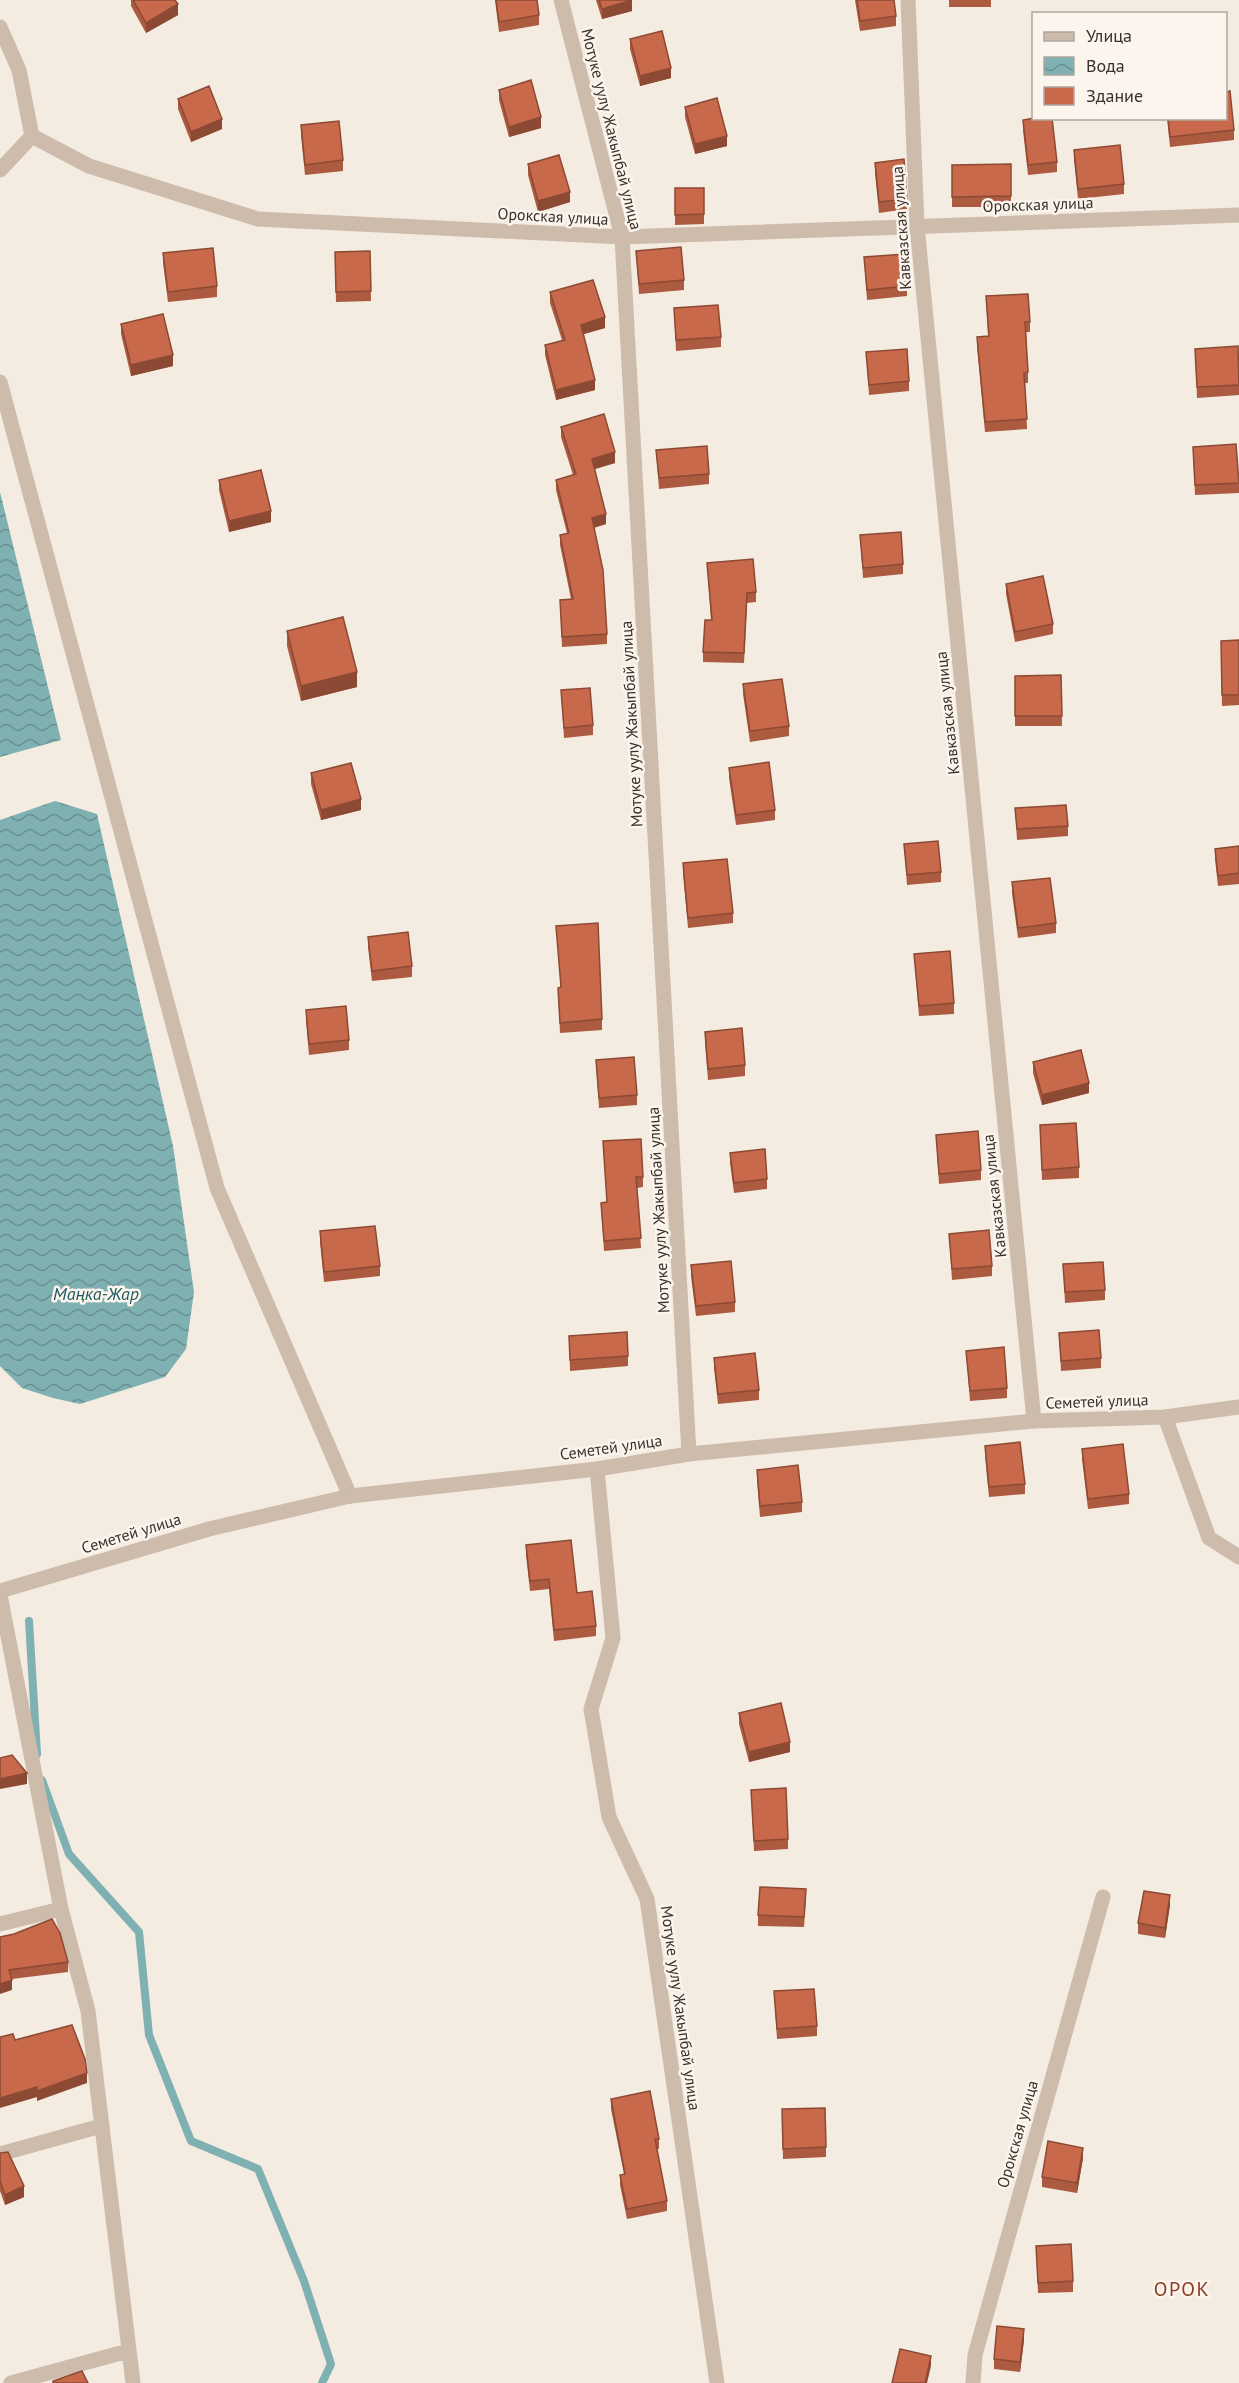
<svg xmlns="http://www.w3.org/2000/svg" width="1239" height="2383" font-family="'PT Sans',sans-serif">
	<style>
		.water { fill: url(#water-waves) }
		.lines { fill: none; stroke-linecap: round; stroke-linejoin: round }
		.stream { stroke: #7fb0b2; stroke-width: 8 }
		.minor { stroke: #cdbbac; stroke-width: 15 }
		.tertiary { stroke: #cdbbac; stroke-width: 15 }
		.wall { fill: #ac5a40 }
		.shaded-wall { fill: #8c4a34 }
		.building { fill: #c8694b; stroke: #8c4a34; stroke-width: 1.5 }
		.labels { text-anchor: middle; stroke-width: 5; stroke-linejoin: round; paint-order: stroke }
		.street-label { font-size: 16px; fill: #3b302b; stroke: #fbf5ee }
		.water-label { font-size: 18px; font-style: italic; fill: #1f5a5e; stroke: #fbf5ee }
		.quarter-label { font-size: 20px; letter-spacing: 1.5px; fill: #8c3b22; stroke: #fbf5ee }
	</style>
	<defs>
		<pattern id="water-waves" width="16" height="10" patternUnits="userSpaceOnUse" patternTransform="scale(1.5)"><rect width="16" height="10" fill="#7fb0b2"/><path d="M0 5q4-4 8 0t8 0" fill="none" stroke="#699091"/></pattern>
	</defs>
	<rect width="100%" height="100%" fill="#f4ebe1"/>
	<path class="water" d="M0,492l61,248 -61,17z
		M55,801l42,13 76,332 21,146 -8,57 -21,28 -85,27 -27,-6 -31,-10 -22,-22v-546z"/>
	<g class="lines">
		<path class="stream" d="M29,1621l8,133
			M42,1780l27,74 70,78 10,103 42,106 67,28 46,112 27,83 -9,19"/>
		<path class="minor" d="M561,0l61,237 67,1217
			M908,0l9,226 117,1195
			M0,27l19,43 13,66 57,30 169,53 364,18 617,-22
			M0,170l32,-34
			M0,382l217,806 133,308
			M1165,1417l44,121 30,19
			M597,1469l16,169 -22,71 18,108 38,82 70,484
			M0,1595l61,314 27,102 45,372
			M0,1924l61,-15
			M0,2154l101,-28
			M11,2383l117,-32
			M973,2383l2,-28 128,-458"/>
		<path class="tertiary" d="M0,1591l209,-62 141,-33 247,-27 92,-15 345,-33 131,-4 74,-10"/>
	</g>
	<path class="wall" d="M131,0h44l3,15 -32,18 -15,-27z
		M495,0h42l2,15v10l-40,7z
		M596,0h36v11l-30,8z
		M855,0h39l2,16v10l-36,5z
		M949,0h42v7h-42z
		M630,39l41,39 -31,8 -10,-37z
		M499,90l42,38 -32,9 -10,-37z
		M178,99l44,30 -31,13 -13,-33z
		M685,107l42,39 -32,8 -10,-37z
		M1167,118h59l8,12v10l-64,7z
		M1023,120l34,42v10l-29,3 -5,-45z
		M301,125l42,35v11l-38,4 -4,-40z
		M1074,150l50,34v10l-46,5 -4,-39z
		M875,163l32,36v10l-28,4 -4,-40z
		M528,164l42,38 -32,10 -10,-37z
		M1011,164v43h-59v-42z
		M704,188v36l-29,1v-10z
		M370,251l1,50 -35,1 -1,-50z
		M636,251l48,29v10l-45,4z
		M163,253l54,33v11l-49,5 -5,-39z
		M864,257l43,29v10l-40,4z
		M550,292l55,36 -22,6 12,56 -39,10 -11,-45v-10l17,-5 -12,-37z
		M986,296l44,26v10h-4l2,40v11h-3l2,46 -42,3 -8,-85v-10l11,-1z
		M674,308l47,29v10l-45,4z
		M121,324l52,42 -42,10 -10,-42z
		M1195,349l44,11v35l-42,3z
		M866,352l43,29v10l-40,4z
		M561,427l54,36 -21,6 12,55 -12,4 13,106v10l-45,3 -2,-47 11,-1 -11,-54v-10l7,-2 -11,-43v-10l17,-5 -12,-38z
		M1193,447l46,36v10l-44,2z
		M656,450l53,24v10l-50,5z
		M219,480l52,42 -42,10 -10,-42z
		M860,535l43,29v10l-40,4z
		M707,563l49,29v10l-9,1 -3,60 -41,-1v-10l8,-32z
		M1006,584l47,40v10l-38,8 -9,-48z
		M287,631l70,56 -56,14 -14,-55z
		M1239,640v65l-17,1 -1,-65z
		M1061,675l1,51h-47v-50z
		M743,684l46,42v10l-39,6 -7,-48z
		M561,690l32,35v10l-29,3z
		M729,768l46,42v10l-39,5 -7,-47z
		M311,773l50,37 -40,10 -10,-36z
		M1015,808l53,18v10l-51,4z
		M904,844l37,28v10l-34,3z
		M1239,846v38l-21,2 -3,-27v-10z
		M683,863l50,50v10l-45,5 -5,-54z
		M1012,882l44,41v10l-38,5 -6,-45z
		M556,926l46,93v11l-42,3 -2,-45 3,-1z
		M368,937l44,29v11l-40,4 -4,-34z
		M914,954l40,49v11l-35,2z
		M306,1010l43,30v10l-40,5 -3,-34z
		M705,1032l40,33v11l-37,4 -3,-38z
		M596,1060l41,35v10l-38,3z
		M1033,1062l56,31 -47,12 -9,-32z
		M1040,1125l39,42v11l-37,2z
		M936,1135l45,35v10l-42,4z
		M603,1141l40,36v10l-6,1 4,60 -37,3 -3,-48 6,-1z
		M730,1153l37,26v10l-33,4 -4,-30z
		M320,1231l60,35v10l-56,6 -4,-40z
		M949,1234l43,32v10l-40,4z
		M1063,1264l42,26v10l-40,3z
		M691,1265l44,37v10l-39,4 -5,-40z
		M1059,1333l42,25v10l-40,3z
		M569,1336l59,20v10l-58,5z
		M966,1351l41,37v10l-37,3z
		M714,1358l45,32v10l-41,4 -4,-36z
		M985,1446l40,38v10l-36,3 -4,-41z
		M1082,1449l47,45v10l-41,5 -6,-50z
		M757,1470l45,32v10l-42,5 -3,-37z
		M526,1545l51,48 19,33v10l-42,5 -5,-52 -19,2 -4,-36z
		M739,1713l51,39 -41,10 -10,-38z
		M751,1790l37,49v10l-34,2z
		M806,1899l-2,28 -46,-1v-11z
		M1170,1905l-5,33 -27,-4v-11z
		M0,1937l68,25v10l-56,7v11z
		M774,1991l43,35v10l-40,3z
		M611,2099l48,40v10h-2l10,52v10l-40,8 -7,-34v-10l4,-1 -13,-65z
		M782,2120l44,27v10l-43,2z
		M0,2153l24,44 -19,8 -5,-14z
		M1083,2158l-6,35 -35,-6v-10z
		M1036,2246l37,35v11l-35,1z
		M1024,2340l-4,32 -26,-3v-10z"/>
	<path class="shaded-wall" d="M632,0v11l-30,8v-10z
		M178,4v11l-32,18v-10z
		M671,68v10l-31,8v-10z
		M541,117v11l-32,9v-10z
		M222,119v10l-31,13v-10z
		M727,136v10l-32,8v-10z
		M570,192v10l-32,10v-11z
		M605,317v11l-24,7v-10z
		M173,355v11l-42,10v-11z
		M595,380v10l-39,10v-10z
		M615,452v11l-23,7v-11z
		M271,511v11l-42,10v-11z
		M606,514v10l-14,4v-10z
		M357,672v15l-56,14v-15z
		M361,799v11l-40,10v-10z
		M1089,1083v10l-47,12v-10z
		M790,1742v10l-41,10v-10z
		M27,1773v11l-27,5v-10z
		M1170,1895v10l-5,33v-10z
		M12,1980v10l-12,4v-10z
		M87,2073v10l-50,18v-10z
		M37,2087v10l-37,11v-10z
		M1083,2148v10l-6,35v-10z
		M24,2186v11l-19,8v-10z
		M1024,2329v11l-4,32v-10z
		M931,2356v10l-4,17h-2z"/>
	<path class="building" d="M133,0h42l3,4 -32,19z
		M496,0h41l2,15 -40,7z
		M599,0h33l-30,9z
		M857,0h37l2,16 -36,5z
		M662,31l9,37 -31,8 -10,-37z
		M531,80l10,37 -32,10 -10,-37z
		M209,86l13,33 -31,13 -13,-33z
		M1230,91l4,39 -64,7 -2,-19h58v-26z
		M717,98l10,38 -32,8 -10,-37z
		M1034,118h18l5,44 -29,3 -5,-45z
		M339,121l4,39 -38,5 -4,-40z
		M1120,145l4,39 -46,5 -4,-39z
		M559,155l11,37 -32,9 -10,-37z
		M904,159l3,40 -28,3 -4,-39z
		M1011,164v32l-59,1v-32z
		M675,188h29v26l-29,1z
		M681,247l3,33 -45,4 -3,-33z
		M213,248l4,38 -49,6 -5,-39z
		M370,251l1,40 -35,1 -1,-40z
		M905,254l2,32 -40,4 -3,-33z
		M593,280l12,37 -24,8 14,55 -39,10 -11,-45 20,-5 -15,-48z
		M1028,294l2,28h-5l3,50 -4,1 3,46 -42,3 -8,-85 12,-1 -3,-40z
		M718,305l3,32 -45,3 -2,-32z
		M163,314l10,41 -42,10 -10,-41z
		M1238,346l1,39 -42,2 -2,-38z
		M907,349l2,32 -40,4 -3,-33z
		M604,414l11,38 -23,7 14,55 -14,4 11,52 4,64 -45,3 -2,-37 13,-1 -13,-64 9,-2 -13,-53 20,-6 -15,-47z
		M1236,444l3,39 -44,2 -2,-38z
		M707,446l2,28 -50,4 -3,-28z
		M261,470l10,41 -42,10 -10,-41z
		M901,532l2,32 -40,4 -3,-33z
		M753,559l3,33 -9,1 -3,60 -41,-1 2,-32h7l-5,-57z
		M1043,576l10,48 -38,8 -9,-48z
		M343,617l14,55 -56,14 -14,-55z
		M1239,640v55h-17l-1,-54z
		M1061,675l1,41h-47v-40z
		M782,679l7,47 -39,5 -7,-47z
		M590,688l3,37 -29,3 -3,-38z
		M769,762l6,48 -39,5 -7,-47z
		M351,763l10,36 -40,11 -10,-37z
		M1066,805l2,21 -51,3 -2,-21z
		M938,841l3,31 -34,3 -3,-31z
		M1239,846v27l-21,3 -3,-27z
		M727,859l6,54 -45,5 -5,-55z
		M1050,878l6,45 -38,5 -6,-46z
		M598,923l4,96 -42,4 -2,-35 3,-1 -5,-61z
		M408,932l4,34 -40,5 -4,-34z
		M950,951l4,52 -35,3 -5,-52z
		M346,1006l3,34 -40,4 -3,-34z
		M742,1028l3,37 -37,4 -3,-37z
		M1081,1050l8,33 -47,12 -9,-33z
		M634,1057l3,38 -38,3 -3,-38z
		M1076,1123l3,44 -37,3 -2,-45z
		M978,1131l3,39 -42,4 -3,-39z
		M641,1139l2,38h-7l5,61 -37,3 -3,-38 6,-1 -4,-61z
		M765,1149l2,30 -33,4 -4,-30z
		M375,1226l5,40 -56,6 -4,-41z
		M989,1230l3,36 -40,3 -3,-35z
		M731,1261l4,41 -39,4 -5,-41z
		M1103,1262l2,28 -40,2 -2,-28z
		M1099,1330l2,28 -40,3 -2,-28z
		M627,1332l1,24 -58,4 -1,-24z
		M1004,1347l3,41 -37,3 -4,-40z
		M755,1353l4,37 -41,4 -4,-36z
		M1020,1442l5,42 -36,3 -4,-41z
		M1123,1444l6,50 -41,5 -6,-50z
		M798,1465l4,37 -42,4 -3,-36z
		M571,1540l6,53 15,-2 4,35 -42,4 -5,-51 -19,2 -4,-36z
		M781,1703l9,39 -41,10 -10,-39z
		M12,1755l14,17 1,1 -27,6v-21z
		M786,1788l2,51 -34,2 -3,-51z
		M760,1887l46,2 -2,28 -46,-2z
		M1144,1891l26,4 -5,33 -27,-5z
		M52,1919l8,14 8,29 -59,8 3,10 -12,4v-47l14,-3z
		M814,1989l3,37 -40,3 -3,-38z
		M72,2025l13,34 2,14 -50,18v-4l-37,11v-61l13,-3 2,6z
		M650,2091l9,48h-4l12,62 -40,8 -7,-34 5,-1 -14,-75z
		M825,2108l1,39 -43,2 -1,-40z
		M1048,2141l35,7 -6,35 -35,-6z
		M8,2152l16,34 -19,9 -5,-14v-28z
		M1071,2244l2,37 -35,2 -2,-37z
		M997,2326l27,3 -4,33 -26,-3z
		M900,2349l31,7 -6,27h-33z
		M82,2371l6,12h-35v-2z"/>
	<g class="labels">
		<g class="street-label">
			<text transform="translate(612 129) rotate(76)" y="6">Мотуке уулу Жакыпбай улица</text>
			<text transform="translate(1038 204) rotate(-2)" y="6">Орокская улица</text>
			<text transform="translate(553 216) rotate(3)" y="6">Орокская улица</text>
			<text transform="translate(901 228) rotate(-94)" y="6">Кавказская улица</text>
			<text transform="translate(947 713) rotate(-96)" y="6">Кавказская улица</text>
			<text transform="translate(631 724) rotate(-93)" y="6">Мотуке уулу Жакыпбай улица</text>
			<text transform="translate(994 1196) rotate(-96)" y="6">Кавказская улица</text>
			<text transform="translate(658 1210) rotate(-93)" y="6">Мотуке уулу Жакыпбай улица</text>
			<text transform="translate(1097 1401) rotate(-2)" y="6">Семетей улица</text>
			<text transform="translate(611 1447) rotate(-8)" y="6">Семетей улица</text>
			<text transform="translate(131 1533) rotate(-17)" y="6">Семетей улица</text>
			<text transform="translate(681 2008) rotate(82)" y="6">Мотуке уулу Жакыпбай улица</text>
			<text transform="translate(1017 2134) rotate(-74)" y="6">Орокская улица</text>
		</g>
		<g class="water-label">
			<text x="96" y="1300">Маңка-Жар</text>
		</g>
		<g class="quarter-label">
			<text x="1182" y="2296">ОРОК</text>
		</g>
	</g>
	<rect x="1032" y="12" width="195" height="108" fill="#fbf5ee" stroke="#aea6a0" stroke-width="1.5"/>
	<rect x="1044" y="32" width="30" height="9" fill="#cdbbac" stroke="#aea6a0" stroke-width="1.5"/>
	<text x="1086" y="42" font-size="18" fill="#3b302b">Улица</text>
	<rect x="1044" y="57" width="30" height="18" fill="url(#water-waves)" stroke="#aea6a0" stroke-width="1.5"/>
	<text x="1086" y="72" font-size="18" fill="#3b302b">Вода</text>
	<rect x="1044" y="87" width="30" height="18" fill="#c8694b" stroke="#aea6a0" stroke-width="1.5"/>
	<text x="1086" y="102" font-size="18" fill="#3b302b">Здание</text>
</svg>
